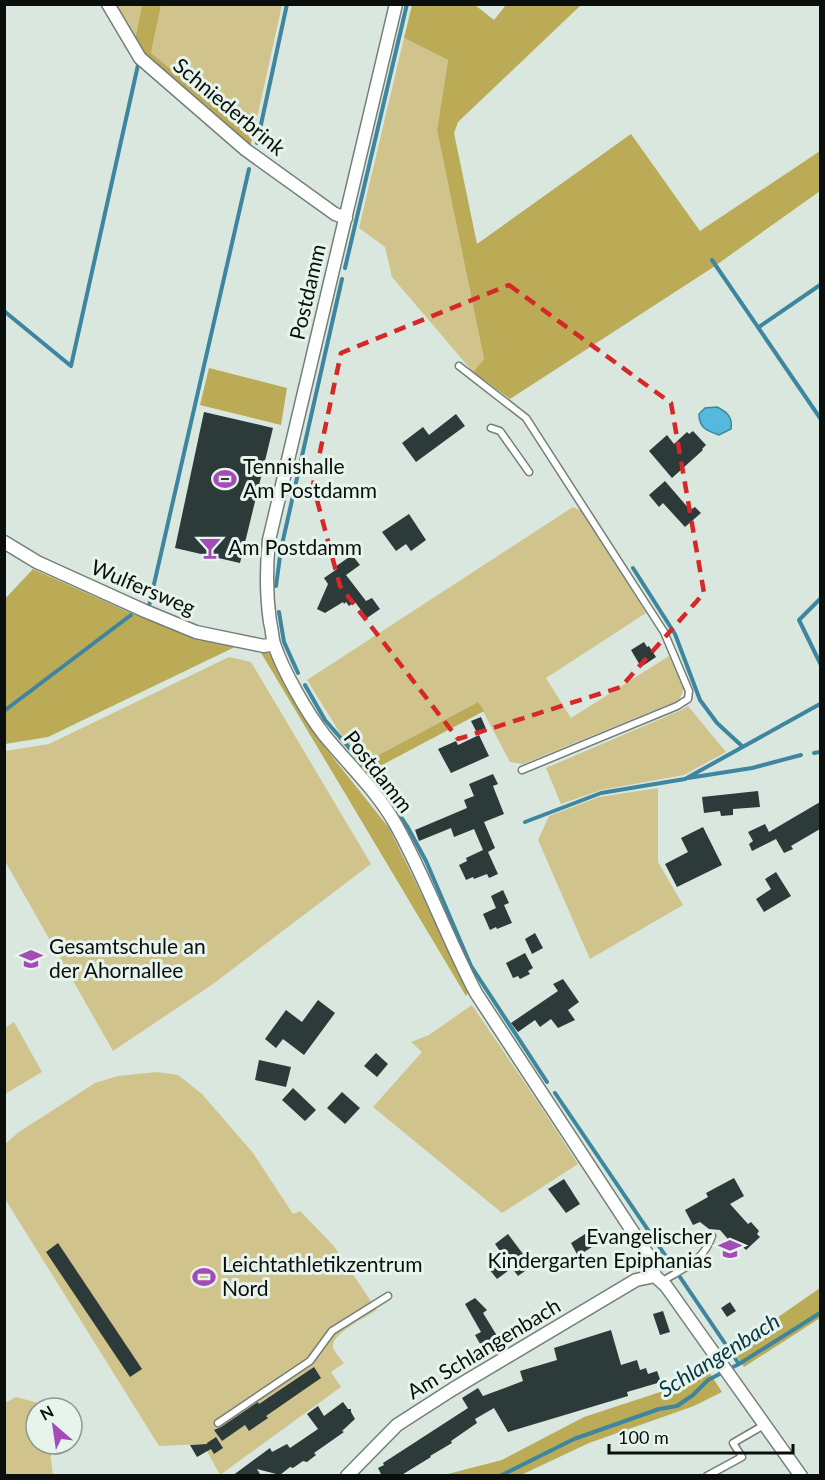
<svg xmlns="http://www.w3.org/2000/svg" width="825" height="1480" font-family="Lato,sans-serif">
	<style>
		.green { fill: #d0c48c }
		.forest { fill: #bbaa56 }
		.water { fill: #55b9dd; stroke: #3e869f; stroke-width: 1.5 }
		.lines { fill: none; stroke-linecap: round; stroke-linejoin: round }
		.stream { stroke: #3e869f; stroke-width: 4 }
		.building { fill: #2c3a39 }
		.lane-casing { stroke: #737f78; stroke-width: 9 }
		.street-casing { stroke: #737f78; stroke-width: 15 }
		.lane { stroke: #fff; stroke-width: 6 }
		.street { stroke: #fff; stroke-width: 12 }
		.marked { fill: none; stroke: #d62828; stroke-width: 4.5; stroke-dasharray: 12 8; stroke-linejoin: round }
		.labels { text-anchor: middle; stroke-width: 6; stroke-linejoin: round; paint-order: stroke }
		.street-label { font-size: 21px; fill: #0a0f0d; stroke: #e6f4ec }
		.poi-label { font-size: 21px; fill: #0a0f0d; stroke: #e6f4ec; text-anchor: start }
		.water-label { font-size: 22px; font-style: italic; fill: #073646; stroke: #e6f4ec }
	</style>
	<rect width="100%" height="100%" fill="#d9e7df"/>
	<path class="green" d="M114,5h28l-7,35z
		M161,5h121l-29,131 -102,-83z
		M404,38l44,22 -11,70 47,229 -11,13 -81,-95 -7,-30 -26,-19z
		M573,507l9,4 64,102 -100,65 25,40 98,-62 15,33 -5,11 -156,64 -13,-2 -32,-60 -118,63 -53,-85z
		M229,657l22,5 120,202 -158,120 -100,67 -108,-190v-110l44,-7z
		M688,706l38,46 -42,23 -83,15 -40,14 -15,-36 133,-57z
		M658,788v74l25,43 -93,54 -52,-119 11,-24 50,-19z
		M472,1005l65,96 41,63 -76,49 -129,-106 49,-55 -11,-10 18,-7z
		M14,1022l28,50 -37,22v-66z
		M157,1072l21,3 24,19 51,59 40,61 7,-3 33,34 44,65c-10,6 -47,25 -44,37 1,5 8,12 11,16l-13,9 10,15 -121,88 -17,-31 -44,2 -154,-247v-55l14,-12 76,-49 23,-7z
		M16,1397l26,7 1,4h-7v36h13l4,31h-48v-72z"/>
	<path class="forest" d="M142,5h19l-10,48 102,83 -3,11 -107,-91 -8,-16z
		M412,5h63l19,15 12,-15h75l-123,117 -4,11 23,111 154,-110 69,97 120,-80v40l-108,77 -202,131 -37,-27 11,-13 -47,-229 11,-70 -44,-22z
		M209,368l78,20 -6,37 -81,-20z
		M33,569l98,44 63,22 43,11 -189,91 -43,7 -1,-144z
		M260,651l12,3 47,86 70,88 80,163 -3,5z
		M478,702l6,9 -117,62 -7,-8z
		M820,1288v30l-76,49 -12,-18z
		M709,1372l13,20 -28,14 -105,37 -68,32h-77l58,-15 82,-43 110,-36z"/>
	<path class="water" d="M717,407c10,5 16,10 14,22l-12,6c-12,-4 -20,-7 -20,-21l6,-6z"/>
	<g class="lines">
		<path class="stream" d="M257,143l30,-139
			M712,260l108,158
			M345,268l62,-264
			M4,311l67,55 67,-301
			M759,327l61,-42
			M633,568l42,66 25,66 17,23 26,24
			M276,586l5,-37 61,-270
			M820,599l-21,21 21,43
			M149,606l100,-437
			M279,612l5,30 14,31
			M305,685l20,35 48,55 34,51 19,35 45,105 76,116
			M4,711l127,-96
			M814,753l6,-1
			M688,778l64,-10 49,-13
			M525,822l76,-29 84,-14 135,-75
			M555,1093l184,271
			M500,1476l74,-37 85,-30 18,-3 16,-11 15,-15 31,-16 81,-51"/>
	</g>
	<path class="building" d="M204,412l69,16 -33,135 -65,-15z
		M456,414l9,12 -49,36 -14,-19 21,-16 6,8z
		M693,431l13,14 -4,4 1,1 -31,28 -23,-27 18,-16 7,9 13,-12 2,2z
		M665,481l25,29 5,-3 6,6 -16,14 -22,-24 -4,4 -10,-12z
		M409,514l17,26 -15,11 -5,-7 -10,7 -14,-19z
		M352,555l8,10 -14,10 20,26 6,-3 8,11 -13,9 -12,-16 -6,4 -3,-4 -2,2 -1,-2 -18,11 -8,-4 11,-25 -4,-6 13,-9 -2,-2z
		M644,642l3,5 2,-1 7,11 -15,10 -10,-17z
		M481,717l6,14 -9,4 -7,-14z
		M479,735l10,21 -38,17 -13,-24 18,-8 2,4z
		M493,774l5,10 -5,2 11,28 -20,8 11,26 -7,4 10,22 -9,4 -2,-4 -13,5 -1,-2 -7,3 -7,-15 8,-4 -1,-3 17,-8 -9,-21 -20,8 -3,-9 -32,13 -4,-11 52,-22 -3,-8 10,-4 -5,-12z
		M758,791l2,16 -27,2v6l-12,1 -1,-5 -16,2 -2,-16z
		M820,802v27l-29,17 2,3 -9,4 -8,-14 -24,12 -3,-7 4,-3 -5,-9 17,-8 4,8z
		M703,827l19,38 -45,22 -12,-23 23,-12 -7,-14z
		M776,872l15,24 -27,16 -8,-13 15,-10 -6,-10z
		M503,890l6,13 -5,2 8,18 -15,6 -1,-2 -6,3 -7,-16 13,-6 -5,-12z
		M535,933l8,15 -11,6 -7,-15z
		M525,953l8,15 -5,3 2,3 -10,5 -2,-3 -5,2 -7,-15z
		M563,979l16,23 -11,8 7,10 -17,8 -7,-9 -11,8 -5,-7 -17,12 -7,-9 47,-32 -5,-7z
		M318,1000l17,13 -31,42 -21,-16 -7,9 -11,-9 21,-29 16,12z
		M376,1053l12,11 -11,13 -13,-11z
		M259,1060l32,7 -5,20 -31,-7z
		M293,1088l23,22 -11,11 -23,-21z
		M342,1092l18,16 -15,16 -18,-16z
		M734,1178l10,18 -14,8 18,20 3,-2 8,9 -2,3 3,3 -14,13 -8,-8 -4,4 -14,-16 -11,-1 -9,-7 -7,3 -8,-15 23,-13 -2,-4z
		M564,1179l16,25 -14,9 -18,-24z
		M593,1229l8,12 -23,15 -7,-13z
		M508,1234l24,32 -14,10 -6,-8 -15,11 -8,-10 16,-11 -10,-14z
		M58,1243l84,126 -12,8 -84,-125z
		M475,1298l12,12 -4,3 16,26 -16,10 -8,-14 6,-3 -16,-28z
		M730,1302l6,9 -9,6 -6,-9z
		M663,1311l7,21 -10,3 -7,-21z
		M611,1330l10,35 16,-5 3,10 6,-2 2,6 9,-3 4,11 -34,10 1,4 -120,36 -14,-24 -19,11 2,4 -26,18 1,2 -22,13 1,1 -31,19h-18l-4,-8 6,-3 -1,-2 85,-55 -6,-10 16,-10 5,8 40,-15 -3,-10 37,-11 -3,-12z
		M314,1367l7,11 -55,38 2,2 -19,13 -4,-6 -23,16 -8,-11 7,-3 37,-25 1,2z
		M343,1402l5,7h3v3l4,7 -13,12 2,1 -30,21 2,2 -9,7 -4,-1 -10,7 -3,-1 -10,8 -23,-6 4,7h-29l38,-28 2,4 15,-8 3,4 28,-19 -11,-15 11,-8 6,10z
		M216,1437l7,11 -9,6 -3,-5 -14,8 -7,-12 17,-1v-1z"/>
	<g class="lines">
		<g class="lane-casing">
			<path id="lane" d="M459,366l67,52 138,214 25,59 -1,8 -11,7 -155,64
				M491,428l9,3 29,41
				M661,1282c21,-13 43,-21 51,-46
				M218,1423l92,-62 22,-30 56,-35
				M707,1476l35,-19 -9,-14 31,-18"/>
		</g>
		<g class="street-casing">
			<path id="street" d="M108,4l32,54 106,92 89,64 11,4
				M396,4l-127,536c-3,29 -3,54 1,82 2,7 2,15 4,22 9,27 33,69 51,92 24,29 52,55 71,89 30,54 51,113 80,168l174,265 5,18 11,10 135,190
				M4,542l33,20 108,49 51,21 68,14 10,-2
				M347,1476l50,-51 56,-36 183,-109 19,-4"/>
		</g>
		<use href="#lane" class="lane"/>
		<use href="#street" class="street"/>
	</g>
	<path class="marked" d="M509,285l162,118 33,190 -83,94 -163,52 -118,-153 -27,-101 28,-132z"/>
	<defs>
		<g id="stadium-bare" transform="scale(1.8)"><path d="M0-5a6.5 5 0 1 0 0 10a6.5 5 0 1 0 0-10ZM-3.5-1.8h7v3.6h-7Z" fill="#a44bb7" stroke="#e6f4ec" stroke-width="2.5" paint-order="stroke"/></g>
		<g id="bar-bare" transform="scale(1.8)"><path d="M-6-5H6L.8 .8V4.5H3.5V6h-7V4.5H-.8V.8Z" fill="#a44bb7" stroke="#e6f4ec" stroke-width="2.5" paint-order="stroke"/></g>
		<g id="school-bare" transform="scale(1.8)"><path d="M0-5L7-2L0 1L-7-2ZM-4 1L0 2.5L4 1V4Q0 6-4 4Z" fill="#a44bb7" stroke="#e6f4ec" stroke-width="2.5" paint-order="stroke"/></g>
	</defs>
	<g fill-rule="evenodd">
		<use href="#stadium-bare" x="225" y="479"/>
		<use href="#bar-bare" x="210" y="548"/>
		<use href="#school-bare" x="31" y="959"/>
		<use href="#school-bare" x="730" y="1249"/>
		<use href="#stadium-bare" x="204" y="1277"/>
	</g>
	<g class="labels">
		<g class="street-label">
			<text transform="translate(229 107) rotate(40)" y="7">Schniederbrink</text>
			<text transform="translate(308 292) rotate(-77)" y="7">Postdamm</text>
			<text transform="translate(143 588) rotate(23)" y="7">Wulfersweg</text>
			<text transform="translate(378 772) rotate(52)" y="7">Postdamm</text>
			<text transform="translate(484 1349) rotate(-31)" y="7">Am Schlangenbach</text>
		</g>
		<g class="poi-label">
			<text x="243" y="474">Tennishalle<tspan x="243" dy="24">Am Postdamm</tspan></text>
			<text x="228" y="555">Am Postdamm</text>
			<text x="49" y="954">Gesamtschule an<tspan x="49" dy="24">der Ahornallee</tspan></text>
			<text x="712" y="1244" text-anchor="end">Evangelischer<tspan x="712" dy="24">Kindergarten Epiphanias</tspan></text>
			<text x="222" y="1272">Leichtathletikzentrum<tspan x="222" dy="24">Nord</tspan></text>
		</g>
		<g class="water-label">
			<text transform="translate(719 1355) rotate(-32)" y="8">Schlangenbach</text>
		</g>
	</g>
	<rect width="825" height="1480" fill="none" stroke="#0a0f0d" stroke-width="12"/>
	<g transform="translate(54 1426) rotate(331)"><circle r="28" fill="#e6f4ec" stroke="#8e9893" stroke-width="1.5"/>
	<path d="M0-4.5L10 22L0 15L-10 22Z" fill="#a44bb7"/>
	<text y="-9" font-size="16" font-weight="bold" text-anchor="middle" fill="#0a0f0d">N</text>
	</g>
	<path d="M609 1444v9h184v-9" fill="none" stroke="#0a0f0d" stroke-width="3"/>
	<text x="618" y="1444" font-size="18" fill="#0a0f0d" stroke="#e6f4ec" stroke-width="4.5" paint-order="stroke">100 m</text>
</svg>
